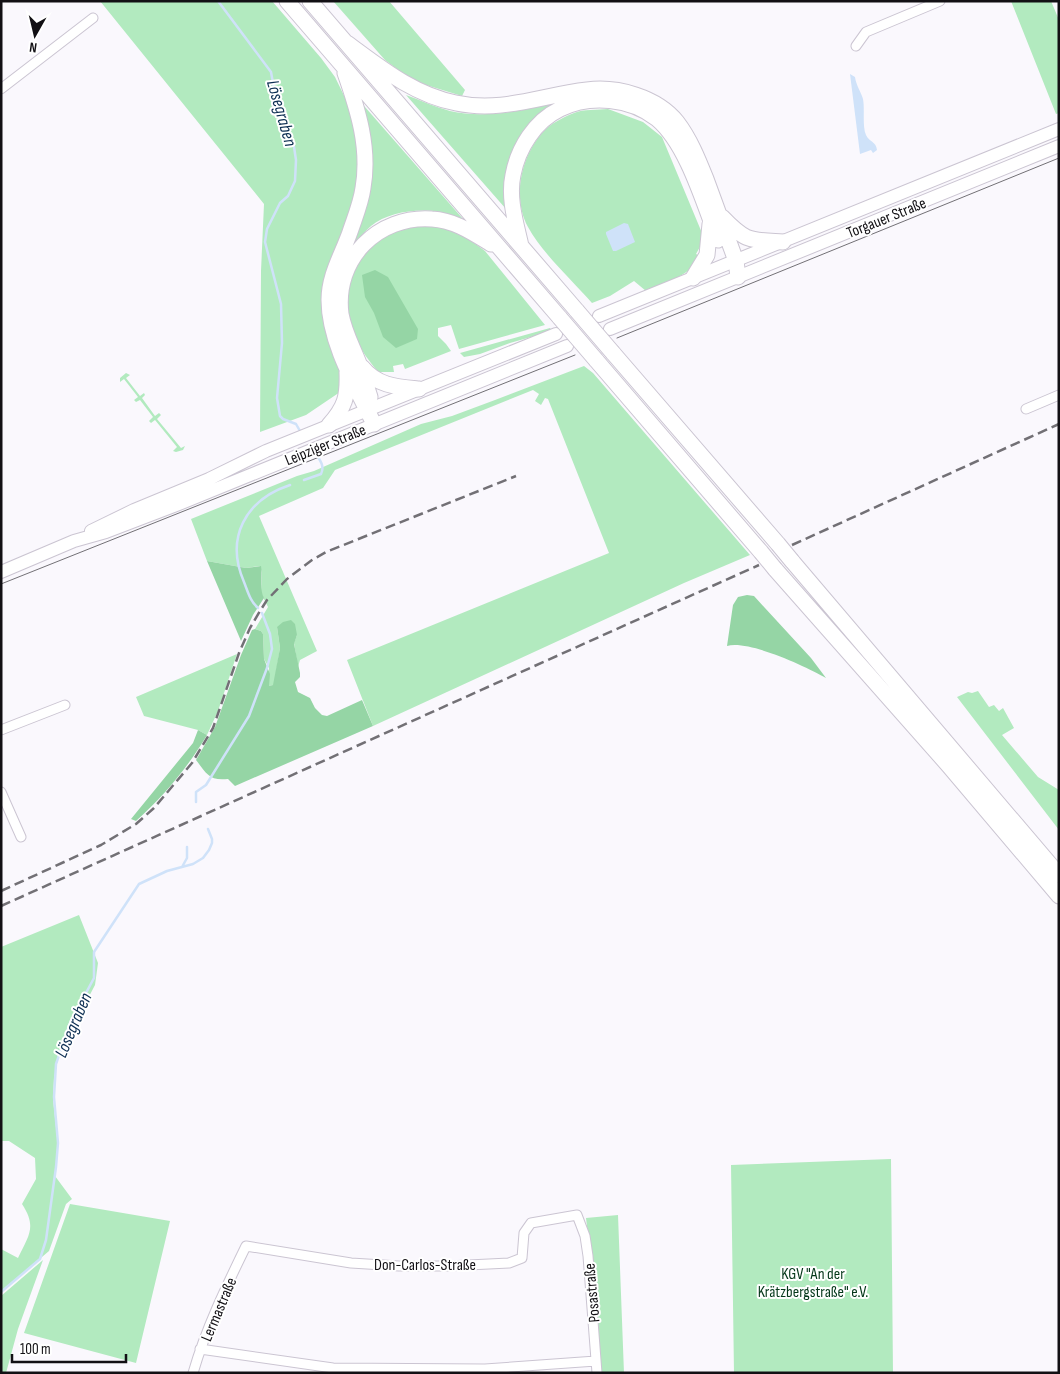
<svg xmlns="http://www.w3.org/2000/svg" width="1060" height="1374" font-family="'Sofia Sans Condensed',sans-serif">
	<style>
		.green { fill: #b2eabf }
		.forest { fill: #95d5a5 }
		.water { fill: #cfe2f9 }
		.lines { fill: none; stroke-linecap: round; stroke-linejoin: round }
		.stream { stroke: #cfe2f9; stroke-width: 2.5 }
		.minor-casing { stroke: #cbc5d2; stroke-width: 11 }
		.primary-casing { stroke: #cbc5d2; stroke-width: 14 }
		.motorway-casing { stroke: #cbc5d2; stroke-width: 17 }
		.minor { stroke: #fff; stroke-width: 9 }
		.primary { stroke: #fff; stroke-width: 12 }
		.motorway { stroke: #fff; stroke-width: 15 }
		.tram { stroke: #727075; stroke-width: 1 }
		.rail { stroke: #727075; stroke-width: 2.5; stroke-dasharray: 10 5; stroke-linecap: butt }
		.motorway-bridge-casing { stroke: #cbc5d2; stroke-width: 17; stroke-linecap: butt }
		.motorway-bridge { stroke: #fff; stroke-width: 15 }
		.labels { text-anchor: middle; stroke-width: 4; stroke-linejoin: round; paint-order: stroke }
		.street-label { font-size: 16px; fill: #121014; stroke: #fff }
		.park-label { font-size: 16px; fill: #043719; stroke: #fff }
		.water-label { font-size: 18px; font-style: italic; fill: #0c2e52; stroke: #fff }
	</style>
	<rect width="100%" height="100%" fill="#faf8fd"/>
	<path class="green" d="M100,1h172l49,57 14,19 17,35 9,59 -10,43 -10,160 2,16 -37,25 -46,17 1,-161 3,-67z
		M333,1h56l76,89 -3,6 -49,-15 -28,-21z
		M1011,1h40l8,19v93l-3,1z
		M406,95c14,5 29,12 44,16 34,8 72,0 105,-8v3c-7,4 -17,9 -23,15 -22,25 -31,56 -26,88z
		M358,99l105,120c-8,-3 -15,-5 -23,-7 -22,-4 -52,0 -69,14 -7,6 -13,13 -20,20l11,-28z
		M608,109l35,13 19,15 40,96 -1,12 -5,9 6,3c-18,21 -31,24 -56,34l-12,-10 -24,15 -18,7c-20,-23 -50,-50 -64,-76 -17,-31 -6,-76 19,-99 7,-6 19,-12 27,-15 9,-4 24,-3 34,-4z
		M440,226l22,8 23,17 60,74 -86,24 -8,-24 -13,3v8l8,8 5,7 -46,18 -2,-5 -10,2 1,6h-16c-8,-10 -16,-20 -22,-32 -23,-48 0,-97 50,-112 10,-4 24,-2 34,-2z
		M550,328l2,3 -42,12 -30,11 -16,3 -4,-4z
		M584,366l9,7 157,182 -66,28 -311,143 -26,-66 262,-107 -61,-154 -3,-1 -4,7 -6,-4 4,-7 -6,-4 -198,80 -12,18 -64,28 58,135 -17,9 -2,7 -4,-24 3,-8 -20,-8 3,21 -6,37 -5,1v-18l-5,-9 -1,-25 -2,-3 -6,-2 13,-22 -7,-14 1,-20 -2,-7 -14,2 -39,-7 -16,-42 106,-43 17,-5 107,-47 31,-8 43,-16z
		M126,373l4,2 -4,3 14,18 4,-3 1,2 -3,3 13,18 4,-3 2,2 -4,4 24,29 4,-2 -2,4 -7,2 -3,-1 4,-4 -22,-27 -4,3 -2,-2 4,-4 -13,-17 -4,2 -2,-2 4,-3 -14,-18 -4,3v-4z
		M237,654l-19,57 -11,24 -9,-5 -54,-14 -8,-19z
		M978,691l11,16 5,-2 5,6 4,-3 11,20 -12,7 36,42 21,13v40l-102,-133 11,-5 4,1z
		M79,915l19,48 -3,22 -36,69 -5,24 -1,21 5,48 -3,29 17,23 -6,5 -17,47 -48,41v-43l17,9c11,-23 19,-31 4,-54l14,-25 -1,-21 -26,-17h-8v-194z
		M891,1159l2,214h-159l-3,-208z
		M70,1204l100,17 -34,142 -112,-30z
		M618,1215l6,158h-24l-2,-54 -12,-101z
		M43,1260l-25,69 -12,44h-5v-77z"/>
	<path class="forest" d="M375,270l13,7 30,52 -1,10 -21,9 -13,-11 -9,-24 -9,-16 -3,-22z
		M207,561l39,7 15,-2c2,10 -2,23 3,32l-11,17 -12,26z
		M747,595l7,1 57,62 15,20c-21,-12 -77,-38 -99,-32l6,-41 5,-8z
		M291,620l4,4 2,11 -3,9 6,29v4l-5,5 3,10 12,6 5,10 7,7 5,1 35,-16 11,26 -138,60 -7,-7c-19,2 -21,-5 -32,-19l19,-33 26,-72 11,-25 3,-1 6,2 2,3 1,25 6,15 -1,12 4,-1 7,-37 -3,-21 6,-5z
		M198,730l9,5c-19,32 -43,61 -71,86l-5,-2 62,-76z"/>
	<path class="water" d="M850,74l5,3c1,8 6,15 8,22 2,10 -1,27 3,36 3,7 10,6 11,15l-4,3 -2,-3 -11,4z
		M624,223l4,1 7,18 -19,9h-3l-7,-17v-2z"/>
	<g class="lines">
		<path class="stream" d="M218,1l53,71 7,39 16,36 2,13 -1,21 -7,15 -8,7 -13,26 -2,13 16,62 1,39 -5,55 3,18 3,3 13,5 4,7
			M304,480l17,-6c4,-8 -1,-14 -6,-21
			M258,608c-8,-7 -10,-16 -14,-26 -19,-44 1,-82 46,-97
			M196,802v-10l10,-7 43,-69 18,-48 5,-19 -2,-15 -8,-21
			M182,867l5,-9v-11
			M1,1292l39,-33 6,-19 10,-73 2,-24 -4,-46 2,-33 14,-41 24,-45v-26l45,-68 28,-13 26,-7 10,-6 6,-8 3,-7v-4l-4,-10"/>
		<g class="minor-casing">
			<path id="minor" d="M856,46l10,-14 74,-31
				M1,89l92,-71
				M1026,409l33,-14
				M1,730l64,-25
				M1,792l20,45
				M200,1349l133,19 152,1 111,-8
				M193,1373c13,-45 33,-86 53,-127l105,17 48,3h49l61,-3 13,-5 2,-25 7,-10 46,-8 8,21 3,20 9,117"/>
		</g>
		<g class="primary-casing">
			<path id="primary" d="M599,316l460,-187
				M610,329l449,-183
				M91,531l43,-21 75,-31 57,-28 290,-117
				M1,572l73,-31 32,-9 68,-26 393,-160"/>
		</g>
		<g class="motorway-casing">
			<path id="motorway" d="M287,1l273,317
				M310,1l267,310
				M347,43c34,25 67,52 109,60 46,10 86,-8 131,-13 30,-4 70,7 90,32 13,17 21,37 29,57 10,27 20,55 30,82l2,16
				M345,73c13,37 25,75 18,115 -2,15 -8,29 -13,44 -8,23 -21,43 -21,68 0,42 27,87 45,124
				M722,217c24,25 27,23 61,25
				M521,246c-5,-23 -13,-48 -8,-71 5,-27 22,-54 47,-66 30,-15 71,-11 97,10 30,25 47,85 61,121
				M693,278l14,-23 3,-31
				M613,353l165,191
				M596,360l165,192
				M362,367c15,19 35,20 57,22
				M370,397c-4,-12 -7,-24 -12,-36 -6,-15 -14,-30 -17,-47 -7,-55 37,-99 91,-95 22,1 41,14 59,25
				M329,425c16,-18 19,-28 18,-53
				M792,561l267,314
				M775,569l174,197 110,130"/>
		</g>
		<use href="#minor" class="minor"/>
		<use href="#primary" class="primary"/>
		<use href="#motorway" class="motorway"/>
		<path class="tram" d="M617,338l442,-180
			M1,584l574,-229"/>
		<path class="rail" d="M792,545l267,-121
			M1,891l100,-46 35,-21 18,-16 38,-45 21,-35 26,-75 11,-25 10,-17 7,-11 20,-21 25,-19 14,-8 190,-76
			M1,906l758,-341"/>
		<g class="motorway-bridge-casing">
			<path id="motorway-bridge" d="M577,311l36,42
				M560,318l36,42
				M778,544l14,17
				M761,552l14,17"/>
		</g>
		<use href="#motorway-bridge" class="motorway-bridge"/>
	</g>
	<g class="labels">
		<g class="street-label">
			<text transform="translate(886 217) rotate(-22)" y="6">Torgauer Straße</text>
			<text transform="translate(325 444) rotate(-22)" y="6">Leipziger Straße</text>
			<text x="425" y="1270">Don-Carlos-Straße</text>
			<text transform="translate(591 1293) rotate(-95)" y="6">Posastraße</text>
			<text transform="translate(218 1309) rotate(-67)" y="6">Lermastraße</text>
		</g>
		<g class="park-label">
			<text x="813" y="1279">KGV "An der<tspan x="813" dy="18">Krätzbergstraße" e.V.</tspan></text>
		</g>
		<g class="water-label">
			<text transform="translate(282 113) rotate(74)" y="6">Lösegraben</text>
			<text transform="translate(73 1025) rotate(-67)" y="6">Lösegraben</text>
		</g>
	</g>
	<rect width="1060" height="1374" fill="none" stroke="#121014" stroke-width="5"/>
	<g transform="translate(35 35) rotate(188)" stroke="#ffffff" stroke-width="4" paint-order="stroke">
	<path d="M0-4L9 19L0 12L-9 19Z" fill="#121014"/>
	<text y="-8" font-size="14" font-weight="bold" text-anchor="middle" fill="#121014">N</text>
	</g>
	<path d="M12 1354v8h114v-8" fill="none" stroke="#121014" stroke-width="2.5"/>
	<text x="20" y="1354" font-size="15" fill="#121014" stroke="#ffffff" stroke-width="4" paint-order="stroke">100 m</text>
</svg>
